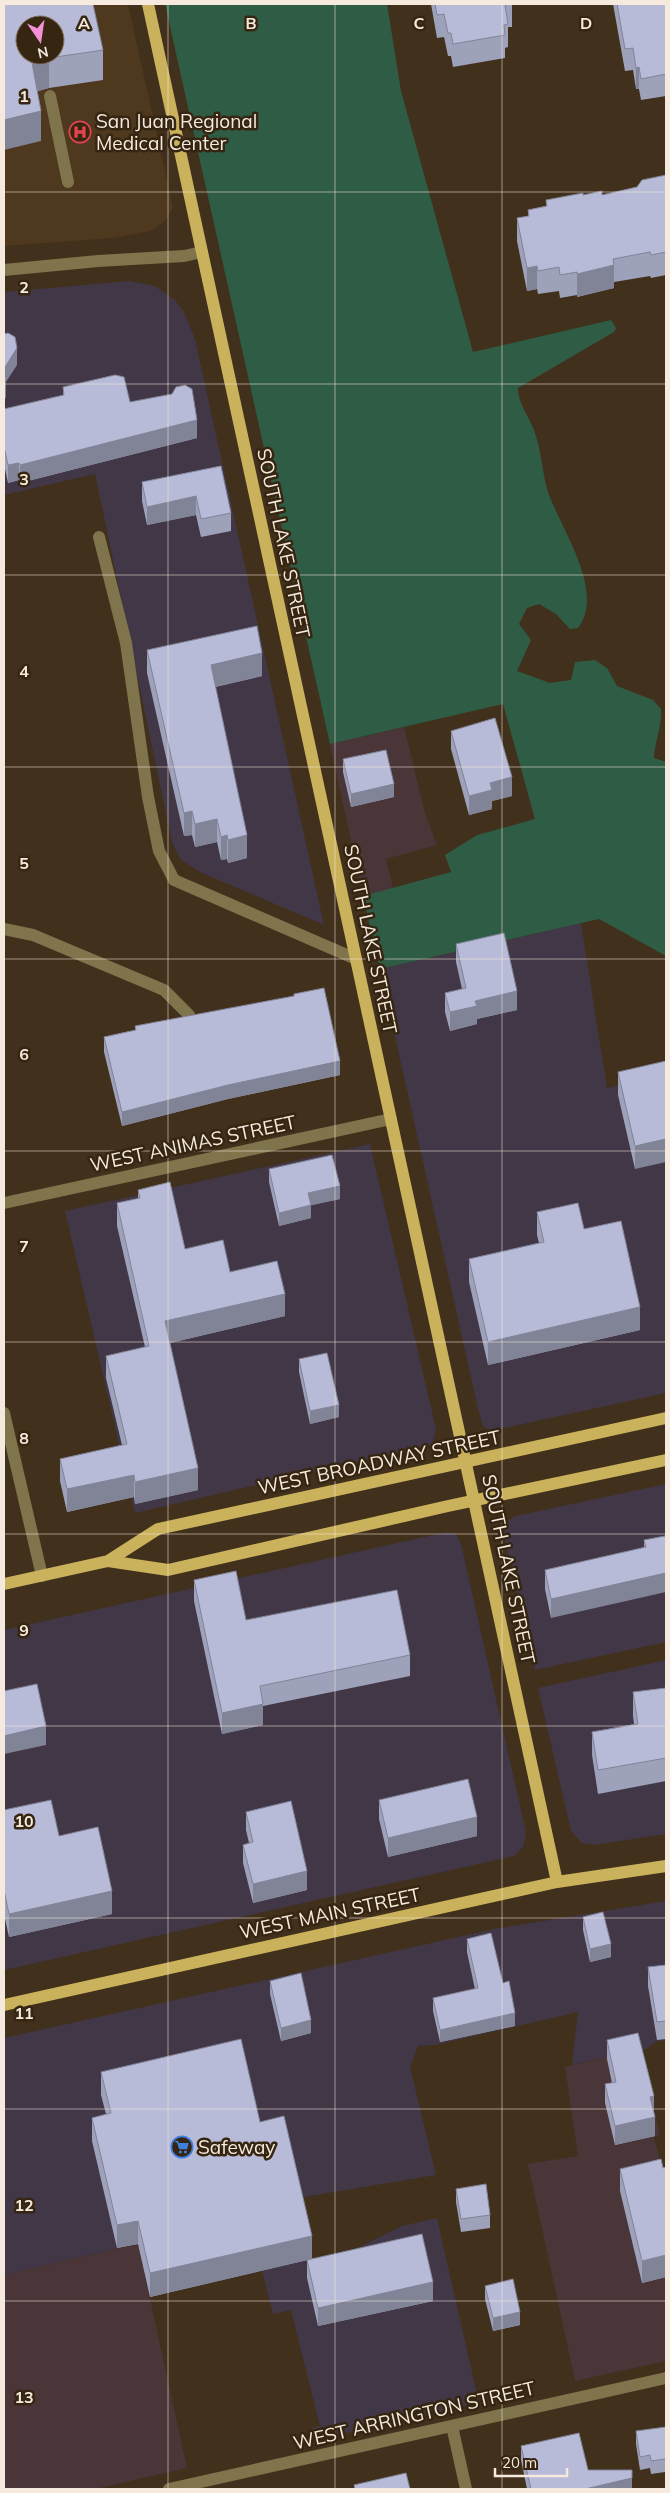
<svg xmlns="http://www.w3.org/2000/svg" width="670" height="2493" font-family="Mulish,sans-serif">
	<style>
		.commercial { fill: #423746 }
		.industrial { fill: #4a3539 }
		.built { fill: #4e391e; fill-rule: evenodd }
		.green { fill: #2f5c45 }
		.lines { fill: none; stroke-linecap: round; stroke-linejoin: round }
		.minor { stroke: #7f744c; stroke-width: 12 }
		.major { stroke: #cab25c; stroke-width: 12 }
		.wall { fill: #9ea1ba }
		.shaded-wall { fill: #818397 }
		.building { fill: #b8bbd8; stroke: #818397; fill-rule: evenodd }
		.grid { fill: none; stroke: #f5eadd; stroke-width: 1; stroke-opacity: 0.55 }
		.labels { text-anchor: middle; stroke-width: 5; stroke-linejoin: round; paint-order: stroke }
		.poi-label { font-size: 19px; fill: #f5eadd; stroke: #362611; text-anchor: start }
		.street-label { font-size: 19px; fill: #f5eadd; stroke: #362611 }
		.grid-label { font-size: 16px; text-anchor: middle; font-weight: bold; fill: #f5eadd; stroke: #362611; stroke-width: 5; stroke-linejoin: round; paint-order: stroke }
	</style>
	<rect width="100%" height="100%" fill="#41301b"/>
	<path class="commercial" d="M129,281l26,5 20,14 9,12 11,27 129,586 -124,-53 -19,-12 -9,-18 -77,-368 -91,21v-203z
		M581,923l26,165 59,-13v318l-175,38 -8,-5 -5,-17 -98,-440z
		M370,1144l66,285 -3,13 -3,3 -295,68 -70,-302z
		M666,1484v158l-131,28 -31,-135 3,-14 9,-5z
		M447,1532l9,2 5,10 65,288 -3,15 -9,9 -510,114v-340z
		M666,1660v174l-72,11 -12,-2 -11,-12 -33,-143z
		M666,1901v139l-9,1 -17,12 -2,-4 -66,16 6,-53 -143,33 -17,1 -8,21 26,108 -138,23 14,61 45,-11 45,-22 35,-8 42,185 -165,37 -2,-12 8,-2 -29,-116 -18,4 -11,-43 -112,26 -13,-53 -133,31v-237l490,-109z"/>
	<path class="industrial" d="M404,727l21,86 12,32 -51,14 7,29 -30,8 -33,-152z
		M639,2049l21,86 -6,2 12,49v175l-91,20 -47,-217 50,-8 -13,-89z
		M138,2244l49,224 -92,21h-91v-214z"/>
	<path class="built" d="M4,4h124l45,204 -9,14 -13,9 -38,7 -109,8zM25,25h30v30h-30z"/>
	<path class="green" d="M165,4h222l14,87 72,261 138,-32 5,8 -2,4 -96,56c-1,13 11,29 16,42 7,19 8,39 13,59 11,36 60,102 31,139l-8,1 -14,-15 -17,-10 -12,4 -8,16 12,16 -14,31 33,12 21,-3 4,-18 20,-2 12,8 10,18 36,14 8,9c1,17 -6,32 -7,49l12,4v194l-67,-37 -219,50 -17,-73 88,-24 -6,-17 32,-20 58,-16 -32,-115 -173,40z"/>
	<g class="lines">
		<path class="minor" d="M50,96l18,86
			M4,270l94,-9 86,-5 18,-4
			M99,537l27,106 22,154 11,54 15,29 182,79
			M4,929l29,6 131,55 25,25
			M4,1203l387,-84
			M4,1413l38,163
			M452,2426l14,63
			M169,2489l497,-111"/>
		<path class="major" d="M148,4l409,1878
			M108,1561l60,9 280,-64 218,-46
			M4,1584l104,-23 50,-32 508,-111
			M4,2005l553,-123 109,-16"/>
	</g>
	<path class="wall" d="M4,4l99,46v30l-54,8 -12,3 4,50z
		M431,4h81v23h-4v20l-3,1v10l-52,9 -2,-11h-3l-4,-19 -7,1z
		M613,4h53v92l-25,4 -2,-11h-3l-3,-19 -8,1z
		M666,175v100l-15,3 -1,-2 -36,6v6l-37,9v-2l-17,3 -1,-7 -21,3 -1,-5 -10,2 -10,-50v-23l11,-2v-6l18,-4v-6l37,-5h19l35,-8z
		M63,387l67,15 67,36 -177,45 -1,-3 -11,3 -3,-14 -1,-60 59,-14z
		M221,466l10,47v18l-30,6 -5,-22 -49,10 -5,-24v-19z
		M147,650l115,26 -47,11 32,171 -19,5 -1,-4 -6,1 -4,-18 -22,5 -3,-12 -8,1 -37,-163z
		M451,731l61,65 -20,5v8l-23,6 -18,-66z
		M343,759l51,38 -43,10 -8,-35z
		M456,944l61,66 -40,9v5l-27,7 -5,-19v-19l17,-4 -6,-27z
		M135,1026l205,49 -112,24 -106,27 -18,-74v-15l31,-7z
		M666,1061l-31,108 -17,-74v-23z
		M269,1169l71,30 -29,6v13l-32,8 -10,-44z
		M138,1190l47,59 45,23 55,44 -115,27 28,147 -63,14 -1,-7 -67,15 -7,-31v-22l62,-14 -16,-67v-22l39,-9 -28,-121v-23l21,-4z
		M537,1212l47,17 56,101 -152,35 -19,-83v-23l70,-16 -2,-8z
		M299,1359l40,58 -29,7 -11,-52z
		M644,1540l22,1 -115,77 -6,-29v-19l99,-22z
		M194,1580l52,40 164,35v21l-147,30v19l-41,9 -28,-133z
		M666,1688v93l-68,13 -6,-39v-23l42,-8 -1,-8v-24z
		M379,1800l98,36 -89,21 -9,-38z
		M4,1810l55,26 53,78 -103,23 -5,-23z
		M246,1812l61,78 -54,13 -10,-40v-18l6,-2 -3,-13z
		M583,1917l28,40 -21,5 -7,-32z
		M467,1939l48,87 -75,16 -7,-31v-13l42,-9 -8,-37z
		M666,1965v74l-9,1 -9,-54v-19z
		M270,1981l41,52 -30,8 -11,-47z
		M607,2040l47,73 1,23 -40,9 -10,-42v-19l7,-1 -5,-24z
		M101,2072l159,50 52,136 121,43 -115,25 -11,-48v-18l-157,37 -12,-53 -21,4 -25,-107v-23l14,-4 -5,-19z
		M666,2167v110l-24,6 -22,-92v-22z
		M456,2189l34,26v13l-29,4 -5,-30z
		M485,2286l35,39 -27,6 -8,-32z
		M666,2427v50l-1,-5 -14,2 -1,-6 -10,2 -4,-26v-13z
		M521,2446l67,24 44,19h-105l-6,-29z"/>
	<path class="shaded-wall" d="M49,58v30l-17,5v-30z
		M639,67v22h-3v-21z
		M41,111v30l-37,9v-30z
		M614,265v23l-37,9v-23z
		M537,266v23l-10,2v-23z
		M17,348v17l-11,17v15l-2,4v-32z
		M197,420v18l-177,45v-18z
		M5,451v18h-1v-17z
		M19,463v17l-11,3v-18z
		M196,496v19l-49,10v-18z
		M262,653v23l-51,12v-23z
		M512,777v19l-20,5v8l-23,6v-19l21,-13z
		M394,784v13l-43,10v-13z
		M192,811v24l-8,1v-23z
		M217,819v23l-22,5v-23z
		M227,835v24l-6,1v-23z
		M247,835v23l-19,5v-23z
		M517,991v19l-40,9v5l-27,7v-19l25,-11z
		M340,1061v14l-112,24 -106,27v-14l106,-27z
		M666,1139v23l-31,7v-23z
		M340,1186v13l-32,7v-13z
		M311,1205v13l-32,8v-13z
		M285,1294v22l-120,28v-23z
		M640,1307v23l-152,35v-23z
		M339,1405v12l-29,7v-13z
		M198,1468v22l-63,14v-22z
		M134,1475v22l-67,15v-23z
		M666,1573v19l-115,26v-19z
		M263,1704v21l-41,9v-21z
		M46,1726v19l-42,9v-18z
		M477,1817v19l-89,21v-19z
		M307,1871v19l-54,13v-19z
		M112,1891v23l-103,23v-23z
		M611,1944v13l-21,5v-13z
		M515,2013v13l-75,16v-12z
		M311,2020v13l-30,8v-13z
		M654,2096v18l-4,-17z
		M655,2117v19l-40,9v-19z
		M138,2221v23l-21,4v-23z
		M312,2236v23l-162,38v-24z
		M666,2255v22l-24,6v-22z
		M433,2282v19l-115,25v-18z
		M520,2312v13l-27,6v-13z
		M632,2478v11h-47z"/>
	<path class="building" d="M4,4h89l10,46 -54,8 -17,5 9,48 -37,9zM25,25h30v30h-30z
		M435,4h75l-5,1 3,19 -4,1 1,10 -52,9 -2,-11h-3l-4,-19 -7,1z
		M617,4h49v70l-25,5 -2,-12 -3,1 -3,-20 -8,1z
		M666,175v77l-15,3 -1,-3 -37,7 1,6 -37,9v-2l-17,3 -1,-8 -21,4 -1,-5 -10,2 -10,-50 12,-2 -1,-6 19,-4 -1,-6 37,-7v2l19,-4v4l35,-8 5,-7z
		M8,333l7,4 2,11 -13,21 2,10 -2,4v-49z
		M115,375l9,2 6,25 42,-8 4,-7 9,-2 7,4 5,31 -177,45 -1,-2 -11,2 -3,-14 -1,1v-43l60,-14 -1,-8z
		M221,466l10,47 -30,6 -5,-23 -49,11 -5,-25z
		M257,626l5,27 -51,12 36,170 -19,5 -1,-5 -6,2 -4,-18 -22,5 -3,-13 -8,2 -37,-163z
		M495,718l17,59 -22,6 2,7 -23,6 -18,-65z
		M386,750l8,34 -43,10 -8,-35z
		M504,933l13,58 -42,10 2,5 -27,6 -5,-19 21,-5 -10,-44z
		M324,988l16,73 -112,24 -106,27 -18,-75 32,-7 -1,-4 159,-30v-2z
		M666,1061v78l-31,7 -17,-74z
		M332,1155l8,31 -32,7 3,12 -32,8 -10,-44z
		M170,1182l15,67 38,-9 7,32 47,-11 8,33 -120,27 33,147 -63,14 -1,-7 -67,14 -7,-30 67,-15 -21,-88 43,-10 -32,-143 23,-5 -2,-8z
		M578,1203l6,26 37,-8 19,86 -152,35 -19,-83 75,-17 -7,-30z
		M327,1353l12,52 -29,6 -11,-52z
		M665,1536l1,5v32l-115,26 -6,-29 101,-23 -2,-7z
		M236,1571l10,49 151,-30 13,65 -150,31 3,18 -41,9 -28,-133z
		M37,1684l9,42 -42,10v-45z
		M666,1688v70l-68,12 -6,-38 46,-8 -5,-32z
		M468,1779l9,38 -89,21 -9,-38z
		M51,1800l8,36 39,-9 14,64 -103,23 -5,-24v-80z
		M291,1801l16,70 -54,13 -10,-39 10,-3 -7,-30z
		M603,1912l8,32 -21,5 -7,-32z
		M491,1933l12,50 6,-2 6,32 -75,17 -7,-32 45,-10 -11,-49z
		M666,1965v56l-9,1 -9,-55z
		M301,1973l10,47 -30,8 -11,-47z
		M638,2033l16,63 -4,1 5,20 -40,9 -10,-42 11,-2 -9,-42z
		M241,2039l19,83 24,-6 28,120 -162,37 -12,-52 -21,4 -25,-107 19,-5 -10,-41z
		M661,2159l2,9 3,-1v88l-24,6 -22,-92z
		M486,2184l4,31 -29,4 -5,-30z
		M422,2234l11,48 -115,26 -11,-48z
		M513,2279l7,33 -27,6 -8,-32z
		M666,2427v37l-1,-5 -14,2 -1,-6 -10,2 -4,-26z
		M579,2433l9,37h44v8l-47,11h-54l-10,-43z
		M406,2473l4,16h-55l-1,-4z"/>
	<path class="grid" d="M168,4v2485M335,4v2485M502,4v2485M4,192h662M4,384h662M4,575h662M4,767h662M4,959h662M4,1151h662M4,1342h662M4,1534h662M4,1726h662M4,1918h662M4,2109h662M4,2301h662"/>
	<defs>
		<g id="hospital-ring" transform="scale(1.125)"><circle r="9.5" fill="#362611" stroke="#e0444e" stroke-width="1.5"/><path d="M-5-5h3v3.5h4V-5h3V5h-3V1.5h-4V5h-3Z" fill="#e0444e"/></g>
		<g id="supermarket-ring" transform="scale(1.125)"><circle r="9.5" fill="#362611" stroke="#3f7fe0" stroke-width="1.5"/><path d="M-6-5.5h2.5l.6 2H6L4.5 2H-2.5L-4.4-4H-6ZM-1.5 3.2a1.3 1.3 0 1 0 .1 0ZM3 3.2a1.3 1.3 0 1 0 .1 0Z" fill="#3f7fe0"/></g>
	</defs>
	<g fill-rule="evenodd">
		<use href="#hospital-ring" x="80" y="132"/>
		<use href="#supermarket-ring" x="182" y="2147"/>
	</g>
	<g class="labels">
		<g class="poi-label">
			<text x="96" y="128">San Juan Regional<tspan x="96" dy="22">Medical Center</tspan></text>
			<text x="198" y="2154">Safeway</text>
		</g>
		<g class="street-label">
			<text transform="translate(284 543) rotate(78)" y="7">SOUTH LAKE STREET</text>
			<text transform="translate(371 939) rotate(78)" y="7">SOUTH LAKE STREET</text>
			<text transform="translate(193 1143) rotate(-12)" y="7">WEST ANIMAS STREET</text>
			<text transform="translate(379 1462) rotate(-12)" y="7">WEST BROADWAY STREET</text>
			<text transform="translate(509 1569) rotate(78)" y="7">SOUTH LAKE STREET</text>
			<text transform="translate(330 1913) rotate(-12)" y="7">WEST MAIN STREET</text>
			<text transform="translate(414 2415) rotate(-13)" y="7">WEST ARRINGTON STREET</text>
		</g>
	</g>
	<g class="grid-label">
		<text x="84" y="29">A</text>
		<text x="251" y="29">B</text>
		<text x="419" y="29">C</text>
		<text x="586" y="29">D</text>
		<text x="24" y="102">1</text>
		<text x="24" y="293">2</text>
		<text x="24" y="485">3</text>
		<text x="24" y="677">4</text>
		<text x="24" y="869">5</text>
		<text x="24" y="1060">6</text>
		<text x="24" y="1252">7</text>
		<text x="24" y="1444">8</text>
		<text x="24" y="1636">9</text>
		<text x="24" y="1827">10</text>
		<text x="24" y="2019">11</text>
		<text x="24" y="2211">12</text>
		<text x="24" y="2403">13</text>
	</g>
	<rect width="670" height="2493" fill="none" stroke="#f5eadd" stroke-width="10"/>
	<g transform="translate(40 40) rotate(167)"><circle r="24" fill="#362611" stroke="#827463"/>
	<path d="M0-4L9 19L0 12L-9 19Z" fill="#f391d6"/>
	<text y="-8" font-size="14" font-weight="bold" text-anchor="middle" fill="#f5eadd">N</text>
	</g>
	<path d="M495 2468v8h72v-8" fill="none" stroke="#f5eadd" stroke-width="2.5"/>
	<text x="502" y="2468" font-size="15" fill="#f5eadd" stroke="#362611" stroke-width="4" paint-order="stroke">20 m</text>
</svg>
